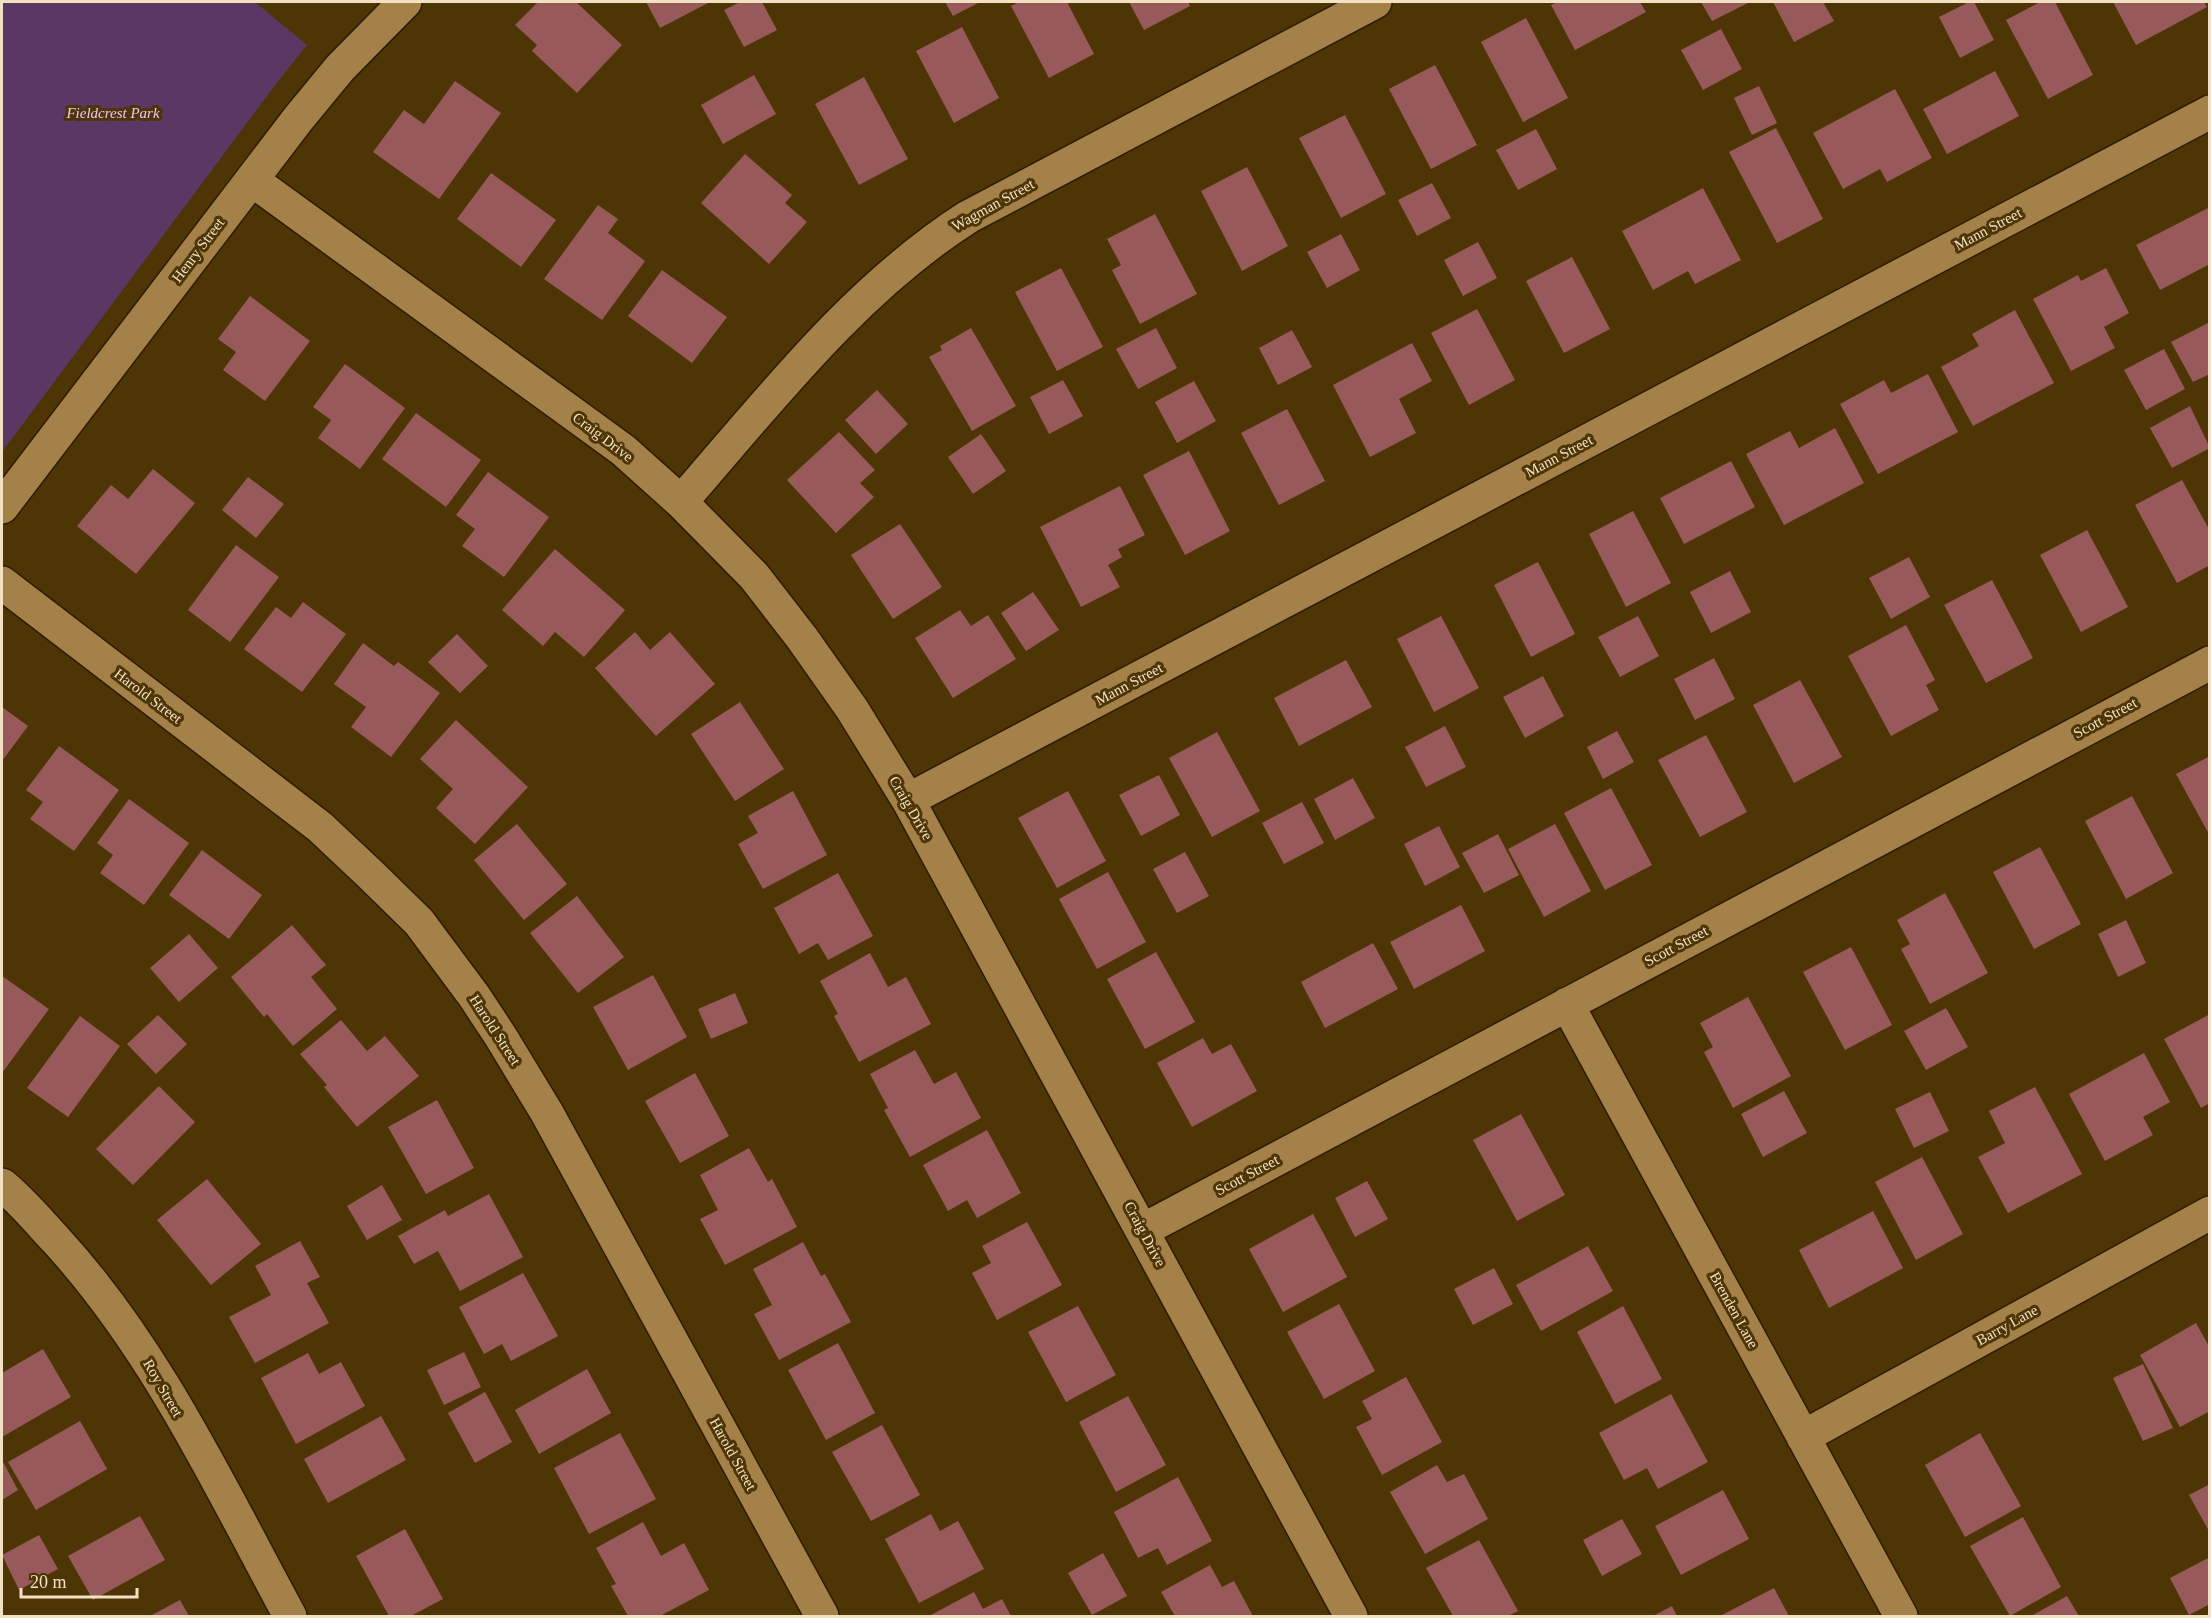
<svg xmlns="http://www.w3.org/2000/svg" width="2211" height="1618" font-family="Georgia,serif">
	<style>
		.green { fill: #5a3863 }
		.building { fill: #98595b }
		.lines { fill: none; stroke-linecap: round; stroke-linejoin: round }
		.minor-casing { stroke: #2e1d00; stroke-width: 36 }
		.minor { stroke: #a38149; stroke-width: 33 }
		.labels { text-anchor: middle; stroke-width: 6; stroke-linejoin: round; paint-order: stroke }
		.park-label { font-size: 15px; font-style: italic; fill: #f0c3fc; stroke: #4d3505 }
		.street-label { font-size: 15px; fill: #f3e1c4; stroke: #4d3505 }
	</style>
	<rect width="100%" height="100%" fill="#4d3505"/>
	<path class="green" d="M2,2h253l52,43 -31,39 -274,368z"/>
	<path class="building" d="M538,2h38l46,43 -45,48 -45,-42 5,-6 -22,-20z
		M646,2h64l-50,26z
		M740,2h22l15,28 -33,17 -20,-37z
		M945,2h35l-27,14z
		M1019,2h48l27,52 -45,24 -38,-72z
		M1129,2h59l2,4 -46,24z
		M1558,2h82l6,10 -71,38 -24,-45z
		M1701,2h49l-38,19z
		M1773,2h50l11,19 -40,21z
		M1969,2h5l20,38 -34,18 -21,-41z
		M2040,2h15l38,73 -45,24 -42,-79z
		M2113,2h91l3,5 -71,38z
		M1526,18l42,80 -45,24 -42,-80z
		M962,27l37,71 -45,25 -38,-72z
		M1721,29l21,40 -39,21 -22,-40z
		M1435,65l42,80 -46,24 -42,-80z
		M1995,71l24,45 -72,38 -24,-45z
		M754,75l22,39 -53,30 -22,-39z
		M864,77l44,82 -49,26 -44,-81z
		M455,81l46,32 -62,86 -66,-47 31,-42 20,14z
		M1759,86l18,37 -25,12 -18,-37z
		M1895,89l37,69 -45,24 -7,-13 -37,20 -30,-56z
		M1345,115l41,79 -45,24 -42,-80z
		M1776,128l47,91 -46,24 -48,-91z
		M1536,129l21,40 -39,21 -22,-40z
		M745,154l47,41 -7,8 22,19 -38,42 -68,-61z
		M1247,167l41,79 -46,25 -41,-80z
		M491,173l65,47 -35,47 -64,-48z
		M1432,183l19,35 -34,18 -19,-36z
		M1703,188l38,72 -46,24 -7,-13 -35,19 -31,-59z
		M598,205l20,14 -10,14 37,28 -43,59 -58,-41z
		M2208,208l2,56 -50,26 -24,-45z
		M1155,214l42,80 -57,30 -28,-54 9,-5 -14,-26z
		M1341,234l19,36 -33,18 -20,-36z
		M1478,242l19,36 -34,18 -19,-36z
		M1572,257l38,72 -46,24 -38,-72z
		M1061,268l42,79 -46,24 -42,-79z
		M2106,268l23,45 -25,14 11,21 -44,23 -38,-72 45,-24 3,6z
		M662,270l65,47 -35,46 -64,-47z
		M250,296l60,45 -45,60 -42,-31 13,-18 -18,-13z
		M1477,309l38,71 -46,25 -38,-72z
		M2015,310l39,73 -81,43 -32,-59 38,-21 -7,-12z
		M2210,322v52l-17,8 -22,-40z
		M971,328l45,78 -44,25 -43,-74 13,-7 -2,-4z
		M1156,328l21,40 -39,21 -22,-40z
		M1292,330l20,37 -34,18 -19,-37z
		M1412,343l20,38 -33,18 17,34 -46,24 -37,-72z
		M2164,349l21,40 -39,21 -22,-40z
		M345,364l60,44 -45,61 -42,-31 13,-18 -18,-13z
		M1928,374l30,58 -80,42 -38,-70 44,-24 7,13z
		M1063,380l20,36 -34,18 -19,-37z
		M1194,381l22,40 -39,22 -22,-41z
		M877,390l31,34 -32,30 -31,-34z
		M2190,406l20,42 -38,20 -22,-40z
		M1287,409l38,72 -46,24 -38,-72z
		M416,413l65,47 -35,47 -64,-48z
		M1835,428l29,55 -80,42 -38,-71 44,-23 9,17z
		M839,432l36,38 -15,13 14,14 -38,36 -49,-53z
		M981,434l25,37 -33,23 -25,-37z
		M1189,451l41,80 -45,24 -42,-80z
		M1731,461l24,46 -71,37 -24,-46z
		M153,469l42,34 -59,71 -59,-48 34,-41 17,14z
		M488,472l61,45 -45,60 -42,-31 13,-17 -19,-14z
		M248,477l36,27 -28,34 -34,-28z
		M2182,480l28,51v34l-33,18 -42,-78z
		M1120,486l25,49 -27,14 4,8 -14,8 12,22 -39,20 -41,-80z
		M1633,511l38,72 -45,24 -37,-73z
		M900,524l42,63 -49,32 -42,-64z
		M2087,530l41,77 -47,25 -41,-77z
		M236,545l43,32 -49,65 -42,-32z
		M555,549l70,61 -41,47 -29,-25 -12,14 -41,-36z
		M1909,557l21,40 -39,22 -22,-41z
		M1538,562l37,72 -44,23 -37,-72z
		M1730,571l21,41 -40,21 -21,-41z
		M1992,580l41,78 -47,25 -42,-78z
		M1033,592l26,38 -33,21 -25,-38z
		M303,602l43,32 -44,58 -58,-43 32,-42 15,11z
		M960,610l11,16 17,-11 28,44 -63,39 -38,-60z
		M1441,616l38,72 -45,24 -37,-73z
		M1638,616l21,40 -39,21 -22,-40z
		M1906,625l29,55 -9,5 13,25 -48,26 -43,-80z
		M635,632l15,18 20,-18 45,52 -59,52 -61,-68z
		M457,634l31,32 -28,27 -32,-31z
		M363,643l31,23 4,-4 42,31 -49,64 -40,-30 15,-20 -32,-23z
		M1714,658l21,41 -40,21 -21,-41z
		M1346,660l26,47 -73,39 -25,-48z
		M1543,676l21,40 -39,22 -22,-41z
		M1800,680l42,77 -48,26 -41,-78z
		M740,702l44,67 -49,32 -44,-67z
		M2,707l26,19 -26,35z
		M456,720l72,67 -53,57 -39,-36 17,-19 -33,-30z
		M1445,726l21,41 -40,20 -21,-40z
		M1617,731l17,31 -31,17 -16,-32z
		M1217,732l43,79 -48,26 -43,-79z
		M1706,735l41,77 -47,25 -42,-77z
		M59,746l60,44 -45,61 -44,-32 13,-17 -17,-12z
		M2210,756v80l-34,-62z
		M1159,775l21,40 -39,21 -22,-41z
		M1353,778l22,40 -40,22 -21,-41z
		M1611,788l41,77 -47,25 -41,-77z
		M793,791l34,64 -64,34 -25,-45 20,-11 -10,-17z
		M1068,791l38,70 -49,27 -39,-70z
		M2132,796l41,77 -47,26 -41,-78z
		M129,799l60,44 -45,62 -44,-32 13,-18 -16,-12z
		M1302,802l22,41 -40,21 -22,-41z
		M517,824l50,60 -43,36 -50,-60z
		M1555,824l36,67 -47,26 -36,-68z
		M1439,826l21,41 -35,19 -21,-42z
		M1498,834l21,41 -35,18 -22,-40z
		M2040,847l41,77 -47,25 -41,-77z
		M202,850l60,45 -33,44 -60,-44z
		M1185,852l24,44 -32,17 -24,-44z
		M1108,872l38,70 -49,27 -38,-70z
		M838,873l35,63 -45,24 -10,-17 -19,11 -25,-46z
		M1945,893l43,80 -58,31 -29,-55 9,-5 -13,-24z
		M577,896l47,61 -46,36 -48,-60z
		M1461,905l24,46 -71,38 -24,-47z
		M2126,920l20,43 -28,14 -20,-43z
		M292,925l34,40 -15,12 26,32 -44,37 -26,-32 -3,3 -33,-40z
		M189,934l29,34 -39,34 -29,-34z
		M1373,943l25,46 -73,39 -24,-46z
		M1851,947l41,78 -47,25 -42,-78z
		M1156,952l39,70 -50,27 -38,-70z
		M870,953l18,34 18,-10 25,47 -72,38 -25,-46 4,-2 -18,-33z
		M653,975l34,62 -59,33 -35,-63z
		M2,976l47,33 -47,64z
		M735,993l13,30 -37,16 -13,-30z
		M1748,997l43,79 -58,32 -29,-56 9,-5 -13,-24z
		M1946,1008l22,39 -42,23 -22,-39z
		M2210,1014v89l-9,5 -37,-69z
		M158,1015l29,29 -31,30 -29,-30z
		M80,1016l40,30 -52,71 -41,-29z
		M341,1020l26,31 18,-15 34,40 -62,51 -33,-40 3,-2 -27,-31z
		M1203,1038l9,16 19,-10 26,47 -65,36 -35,-64z
		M915,1050l19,34 22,-12 25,46 -71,39 -26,-47 4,-2 -18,-34z
		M2144,1053l26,49 -27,15 10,18 -48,26 -36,-67z
		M695,1073l34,63 -49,27 -35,-62z
		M159,1086l36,36 -62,63 -37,-36z
		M2035,1087l47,87 -74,39 -30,-56 27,-14 -16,-32z
		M1784,1091l23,42 -44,24 -22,-43z
		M1930,1092l19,39 -35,17 -19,-39z
		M437,1100l37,68 -48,26 -38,-67z
		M1521,1114l44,81 -48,26 -44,-81z
		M987,1130l34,63 -44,25 -10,-18 -19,11 -25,-46z
		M749,1148l19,34 4,-3 25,48 -72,38 -25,-46 18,-9 -18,-35z
		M1922,1157l41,77 -47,26 -41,-78z
		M207,1179l54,65 -50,41 -54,-65z
		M1367,1181l21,38 -33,18 -20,-39z
		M382,1185l20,35 -35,20 -20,-34z
		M489,1194l34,63 -63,34 -22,-40 -24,13 -16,-28 47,-26 3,6z
		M1873,1211l30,57 -74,40 -30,-58z
		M1313,1214l34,63 -64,35 -34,-63z
		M1027,1222l35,63 -65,35 -25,-47 19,-10 -9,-17z
		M300,1241l20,36 -13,6 22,40 -74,40 -26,-46 42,-22 -16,-29z
		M803,1242l18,34 4,-2 26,48 -72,38 -25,-46 18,-9 -19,-36z
		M1588,1246l25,45 -72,40 -25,-46z
		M1494,1268l19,36 -40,21 -19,-36z
		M523,1273l35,63 -47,25 -9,-17 -18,10 -25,-47z
		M1339,1304l36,67 -51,28 -37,-67z
		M1078,1306l38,69 -50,27 -38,-70z
		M1623,1306l39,73 -47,25 -38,-72z
		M2196,1323l14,25v63l-30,16 -40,-72z
		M838,1343l37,70 -49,27 -38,-70z
		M43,1349l28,48 -69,40v-64z
		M464,1352l17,35 -37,18 -17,-35z
		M308,1353l11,21 22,-12 24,44 -69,38 -35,-66z
		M2143,1364l30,64 -30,13 -30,-63z
		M587,1369l24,44 -72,41 -24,-44z
		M1406,1377l36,65 -60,33 -26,-48 16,-8 -10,-18z
		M485,1392l27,50 -37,21 -27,-50z
		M1671,1394l37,68 -50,27 -11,-21 -23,12 -25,-47z
		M1128,1396l38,69 -50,27 -37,-70z
		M381,1416l25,44 -78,43 -24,-44z
		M80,1421l27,48 -71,41 -28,-48z
		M882,1425l38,70 -49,26 -39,-69z
		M620,1433l36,66 -67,35 -35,-66z
		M1980,1433l41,73 -56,31 -40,-72z
		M2,1460l16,30 -16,10z
		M1437,1465l10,17 17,-8 24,45 -63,35 -35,-62z
		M1178,1477l34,64 -45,24 -9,-17 -20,10 -24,-46z
		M2210,1484v49l-21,-38z
		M1723,1490l26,49 -68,36 -26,-49z
		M931,1514l9,17 18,-10 26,48 -65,34 -34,-64z
		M140,1516l25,44 -72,40 -25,-44z
		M2023,1517l38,70 -51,29 -40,-70z
		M1622,1519l20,35 -40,22 -19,-36z
		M643,1522l18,34 23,-13 25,47 -49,26h-32l-17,-30 5,-2 -20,-36z
		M405,1529l38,70 -32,17h-22l-33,-60z
		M39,1535l19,34 -39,21 -17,-35z
		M1479,1540l39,71 -10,5h-55l-27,-48z
		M1103,1553l24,43 -35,19 -24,-42z
		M2210,1557v47l-21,11 -19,-37z
		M1210,1565l12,22 12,-6 19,35h-78l-14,-24z
		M1774,1588l15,28h-69z
		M974,1592l9,17 19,-10 9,17h-82z
		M2067,1596l12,20h-48z
		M180,1600l9,16h-39z
		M1672,1606l5,10h-24z"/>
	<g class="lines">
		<g class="minor-casing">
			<path id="minor" d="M252,180l371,270 58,52 73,74 48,62 50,71 56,91 443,816
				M681,502c88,-101 173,-212 287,-285l407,-215
				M2,507l296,-388 42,-51 65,-66
				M2,583l318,244 51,48 48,47 55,74 27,41 46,76 275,503
				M908,800l1302,-688
				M1567,1004l334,612
				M2,1185c20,16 36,36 54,55 100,109 164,247 234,376
				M1143,1230l1067,-567
				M1803,1437l407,-224"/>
		</g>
		<use href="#minor" class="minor"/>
	</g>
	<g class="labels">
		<g class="park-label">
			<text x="113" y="118">Fieldcrest Park</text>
		</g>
		<g class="street-label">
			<text transform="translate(993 205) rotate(-29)" y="5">Wagman Street</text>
			<text transform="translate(1988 229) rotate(-28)" y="5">Mann Street</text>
			<text transform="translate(198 250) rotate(-53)" y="5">Henry Street</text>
			<text transform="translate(603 437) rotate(37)" y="5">Craig Drive</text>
			<text transform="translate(1559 456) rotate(-28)" y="5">Mann Street</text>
			<text transform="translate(1129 684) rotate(-28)" y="5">Mann Street</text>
			<text transform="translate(148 696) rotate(37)" y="5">Harold Street</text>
			<text transform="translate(2105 718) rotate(-28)" y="5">Scott Street</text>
			<text transform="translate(911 808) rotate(60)" y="5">Craig Drive</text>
			<text transform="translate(1676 946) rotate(-28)" y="5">Scott Street</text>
			<text transform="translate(495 1030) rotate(57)" y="5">Harold Street</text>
			<text transform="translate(1247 1175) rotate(-28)" y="5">Scott Street</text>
			<text transform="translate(1145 1234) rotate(62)" y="5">Craig Drive</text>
			<text transform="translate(1734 1310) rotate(61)" y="5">Brenden Lane</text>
			<text transform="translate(2007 1325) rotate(-29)" y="5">Barry Lane</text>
			<text transform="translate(163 1388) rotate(60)" y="5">Roy Street</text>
			<text transform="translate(733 1454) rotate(61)" y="5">Harold Street</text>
		</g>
	</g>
	<rect width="2211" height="1618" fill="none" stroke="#f3e1c4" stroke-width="6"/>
	<path d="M21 1588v9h116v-9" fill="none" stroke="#f3e1c4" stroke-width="3"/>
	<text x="30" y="1588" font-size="18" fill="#f3e1c4" stroke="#4d3505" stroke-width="4.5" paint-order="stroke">20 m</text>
</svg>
